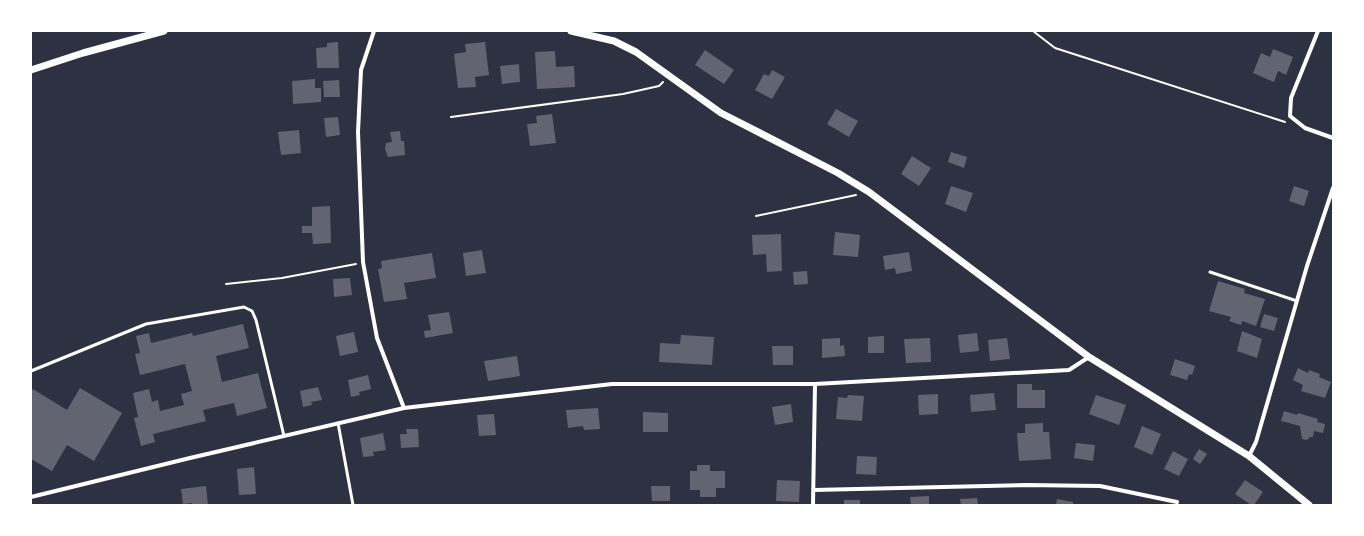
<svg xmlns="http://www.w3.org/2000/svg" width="1364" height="536" font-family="'Exo 2',sans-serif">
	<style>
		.building { fill: #626471 }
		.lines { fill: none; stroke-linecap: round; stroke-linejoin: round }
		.path { stroke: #fff; stroke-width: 2 }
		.service { stroke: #fff; stroke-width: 3 }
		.minor { stroke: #fff; stroke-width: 4 }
		.tertiary { stroke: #fff; stroke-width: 7 }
	</style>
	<rect width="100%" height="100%" fill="#2d3142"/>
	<path class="building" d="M338,42l1,26h-22l-1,-20 11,-1v-4z
		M485,42l4,33 -14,2 1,10 -18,1 -4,-34 12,-2 -1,-8z
		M1273,49l20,8 -7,18 -8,-4 -4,11 -21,-9 8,-20 9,4z
		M705,50l29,20 -10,14 -29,-19z
		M555,51l1,16 18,-1 1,21 -38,2 -2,-37z
		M519,64l1,18 -18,2 -2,-18z
		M772,70l13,7 -13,22 -17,-9 9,-16 5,2z
		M315,79v9h6v14l-28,2 -1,-23z
		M339,80l1,17h-16l-1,-16z
		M836,109l22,12 -9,16 -22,-13z
		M552,114l4,29 -26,3 -3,-22 10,-1 -1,-7z
		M338,117l2,18 -14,2 -2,-19z
		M299,130l2,23 -20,2 -3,-23z
		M400,131l1,10h3l1,14 -17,2 -3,-8 1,-6 6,-1 -2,-10z
		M951,152l16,5 -3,11 -16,-6z
		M912,156l19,12 -12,18 -18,-12z
		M951,186l22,7 -7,19 -21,-8z
		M1294,186l15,5 -5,15 -15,-5z
		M330,206l1,37 -18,1 -1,-11h-10v-7h10v-19z
		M835,232l25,3 -2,22 -25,-2z
		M781,234l1,37 -15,1 -1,-18 -13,1 -1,-20z
		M482,250l4,23 -20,3 -3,-23z
		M909,252l3,19 -16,3 -1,-6 -10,2 -2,-14z
		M432,253l4,25 -32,5 3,16 -23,3 -6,-33 4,-1 -1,-7z
		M807,271l1,13 -14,1 -1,-13z
		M350,278l2,17 -18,2 -1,-18z
		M1218,281l27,8 -1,4 21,6 -9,27 -14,-5 -1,4 -12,-4 2,-4 -22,-6z
		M449,312l4,21 -28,5 -1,-7 7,-1 -3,-15z
		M1264,314l14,4 -4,13 -14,-4z
		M243,324l6,24 -33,8 6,26 36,-9 9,35 -30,8 -3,-13 -31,7 3,11 -53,13 2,8 -14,4 -7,-28 4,-1 -5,-24 16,-4 3,13 6,-2 2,11 24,-6 -3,-11 11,-3 -7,-27 -45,11 -5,-21 5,-1 -4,-17 13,-3 2,10 41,-10 1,3z
		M1242,331l20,8 -5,19 -20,-7z
		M354,332l4,20 -18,4 -4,-20z
		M977,333l2,18 -19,2 -2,-18z
		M681,335l33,2 -2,28 -53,-3 1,-19 20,1z
		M884,336v17h-16v-16z
		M840,338v8l4,-1 1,11 -23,2v-19z
		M930,338l1,24 -25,1 -2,-24z
		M1007,338l3,21 -20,2 -2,-21z
		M772,346h21v19h-20z
		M517,356l3,20 -32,5 -4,-20z
		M1175,359l20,7 -3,9 -3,-1 -2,6 -17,-5z
		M1298,368l10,5 1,-3 11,4 -1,3 12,5 -6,16 -24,-7 2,-6 -10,-5z
		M368,375l3,14 -12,3 1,3 -9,2 -3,-17z
		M1017,384h15v6h13v18h-28z
		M318,387l4,13 -11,2 1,3 -9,2 -3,-16z
		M80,388l42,25 -28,48 -27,-16 -15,26 -21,-12v-66l2,-4 34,21z
		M994,393l2,17 -25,2 -1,-17z
		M938,394v20l-19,1 -1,-20z
		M848,395l16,1 -2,25 -26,-2 2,-22 9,1z
		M1096,395l30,10 -7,20 -30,-11z
		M791,404l2,18 -18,3 -3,-18z
		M598,408l2,21 -16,1 -1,-4 -15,2 -2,-18z
		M1284,411l13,4 1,-2 20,6 -1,3 8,2 -2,9 -9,-2 -1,6h-3l-3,3 -5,-1 -2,-13 -19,-5z
		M643,412l25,1v19h-25z
		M494,414l2,21 -17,1 -2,-21z
		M1043,423v9h6l2,27 -32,2 -2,-28h8v-9z
		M1142,426l19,8 -9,21 -18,-8z
		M406,429h12l1,18 -18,1 -1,-14h7z
		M383,433l3,17 -13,2 1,4 -11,1 -3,-19z
		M1076,443l19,2 -2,16 -19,-3z
		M1199,449l8,5 -7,10 -7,-5z
		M1173,451l15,8 -9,17 -15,-7z
		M857,456l20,1 -1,18 -20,-1z
		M697,465h13v6h15v17h-9v9h-16v-7h-10v-19h7z
		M254,467l2,27 -17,1 -2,-26z
		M777,480l23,1 -1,21 -23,-1z
		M1245,480l18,12 -9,13h-3l-16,-11z
		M206,486l2,19h-16v-2l-9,1 -2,-15z
		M651,486h19v15h-18z
		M929,496v9h-18l-1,-8z
		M977,498l1,7h-17l-1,-6z
		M1057,499l16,3v3h-17z
		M844,500h16v5h-16z"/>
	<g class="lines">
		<path class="path" d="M1033,31l22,17 230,74
			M451,117l172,-23 36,-8 4,-4
			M756,216l100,-21
			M226,284l56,-6 74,-14"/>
		<path class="service" d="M1210,272l87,29
			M31,371l115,-47 98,-17 8,4 4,9 28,116
			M338,423l15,82"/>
		<path class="minor" d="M374,31l-13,39 -3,62 5,130 14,76 27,70
			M1318,31l-27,67 -1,18 15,12 28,10
			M1249,456l7,-14 51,-176 26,-78
			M814,490l212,-5 74,1 77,16
			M31,497l159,-39 214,-50 208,-24h203l254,-14 20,-13
			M813,505l2,-121"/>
		<path class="tertiary" d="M571,31l43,10 22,11 85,61 117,60 31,19 220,165 160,99 60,49
			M31,70l52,-17 81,-22"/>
	</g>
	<rect width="1364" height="536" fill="none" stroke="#ffffff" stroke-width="64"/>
</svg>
